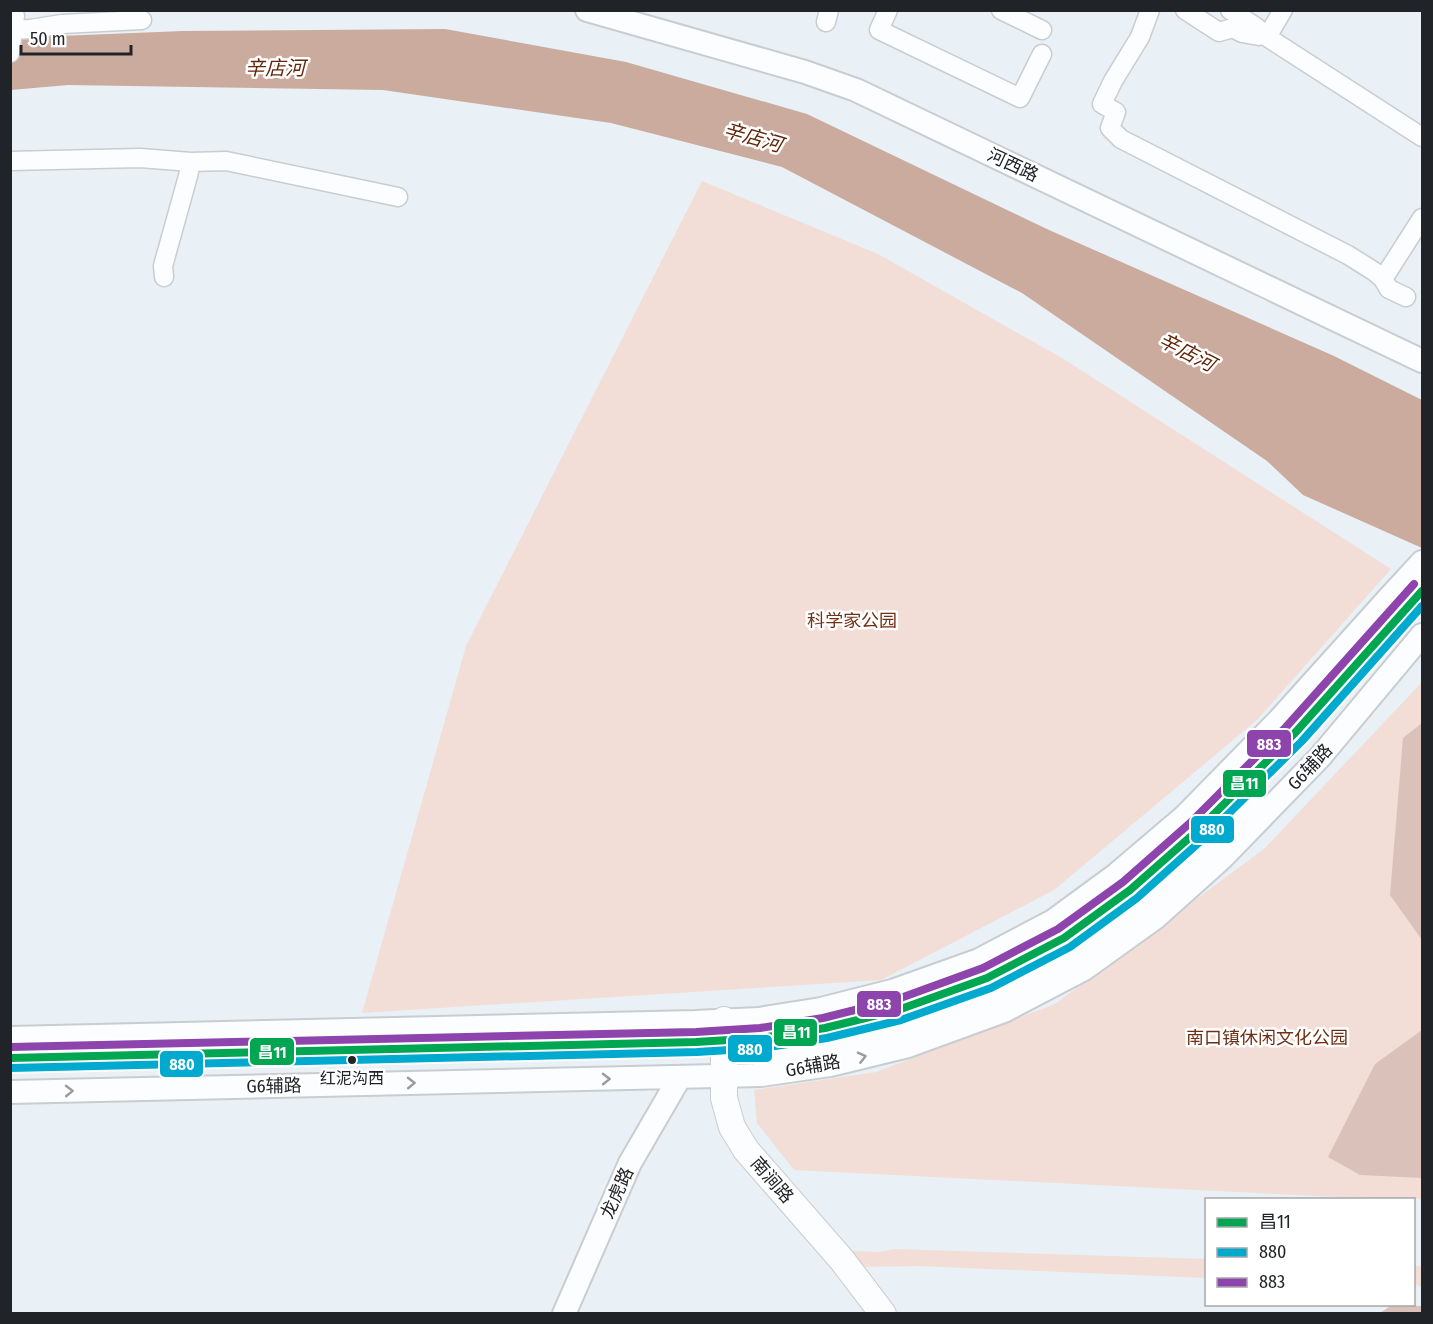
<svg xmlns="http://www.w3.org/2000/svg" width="1433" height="1324" font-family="'Fira Sans Condensed','Noto Sans SC',sans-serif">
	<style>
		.green { fill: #f2ded7 }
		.forest { fill: #dac2ba }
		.water { fill: #caab9e }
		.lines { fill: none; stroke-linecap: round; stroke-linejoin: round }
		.minor-casing { stroke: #c8cdd2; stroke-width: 21 }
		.tertiary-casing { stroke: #c8cdd2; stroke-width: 26 }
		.secondary-casing { stroke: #c8cdd2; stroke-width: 28 }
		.primary-casing { stroke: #c8cdd2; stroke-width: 30 }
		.minor { stroke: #fcfdfe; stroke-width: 18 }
		.tertiary { stroke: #fcfdfe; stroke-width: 22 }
		.secondary { stroke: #fcfdfe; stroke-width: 26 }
		.primary { stroke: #fcfdfe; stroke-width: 27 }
		.bus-1-casing { stroke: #fff; stroke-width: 12 }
		.bus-2-casing { stroke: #fff; stroke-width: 12 }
		.bus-3-casing { stroke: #fff; stroke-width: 12 }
		.bus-1 { stroke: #00a651; stroke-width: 8 }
		.bus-2 { stroke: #00a9ce; stroke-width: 8 }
		.bus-3 { stroke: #8e44ad; stroke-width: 8 }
		.oneway { stroke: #999b9e }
		.bus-dot { fill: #202428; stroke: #fff; stroke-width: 2 }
		.labels { text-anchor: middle; stroke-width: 5; stroke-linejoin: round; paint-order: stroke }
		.bus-label { font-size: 16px; fill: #202428; stroke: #fff }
		.street-label { font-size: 18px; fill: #202428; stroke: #fff }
		.park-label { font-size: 18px; fill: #6f3116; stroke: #fff }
		.water-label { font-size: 20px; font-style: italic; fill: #632609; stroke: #fff }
		.line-badge { stroke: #fff; stroke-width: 2 }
		.badge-label { font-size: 16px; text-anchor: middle; font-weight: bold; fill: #fff }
	</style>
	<rect width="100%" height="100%" fill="#e9f0f6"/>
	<path class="green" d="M702,181l176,73 184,104 329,211 -134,151 -203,170 -173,90 -519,33 104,-367z
		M1422,682v517l-86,-2 -542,-27 -37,-47 -3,-33 122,-18 179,-68 210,-156z
		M895,1249l311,10v19l-288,-12 -55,1 -13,-16 30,1z
		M1414,1266h8v21l-8,-3z"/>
	<path class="forest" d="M1422,723v217l-32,-45 13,-157z
		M1422,1030v148l-62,-3 -32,-18 47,-93z
		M1392,1305l30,1v7h-42z"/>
	<path class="water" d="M445,29l181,33 181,52 242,116 285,126 88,44v148l-119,-53 -36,-34 -245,-168 -240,-126 -171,-44 -228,-33 -315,-5 -57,5 -1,-52 173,-7z"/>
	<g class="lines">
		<g class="minor-casing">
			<path id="minor" d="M888,10l-9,20 141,68 22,-44
				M1001,10l41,20
				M1150,10l-10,27 -27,44 -11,23 14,8 -6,16 11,11 227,116 27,17 8,7 6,10 17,8
				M1185,10l34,22 14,-4 9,5 17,3
				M1230,10l26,17 11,10 155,100
				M826,22l3,-12
				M14,30l16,-1 32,-5 80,-4
				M1267,37l16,-27
				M10,53l5,-37 -3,-6
				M10,161l130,-3 51,4 35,-1 172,36
				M164,277l-1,-11 25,-90 3,-14
				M1383,279l39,-61"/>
		</g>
		<g class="tertiary-casing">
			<path id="tertiary" d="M587,10l218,62 51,18 566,271
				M10,1038l685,-16 64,-3 62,-10 71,-18 87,-31 74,-39 64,-47 67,-57 95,-97 108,-120 35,-38
				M10,1092l751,-17 69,-10 78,-19 96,-35 80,-42 71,-51 67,-60 98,-101 102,-122
				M564,1314l66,-151 50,-86"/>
		</g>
		<g class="secondary-casing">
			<path id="secondary" d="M724,1020v78l8,29 14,23 96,110 41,54"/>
		</g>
		<g class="primary-casing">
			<path id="primary" d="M764,1056l62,-9 77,-18 94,-34 78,-41 69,-50 66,-59 41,-42
				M10,1058l686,-16 65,-4 64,-10 73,-18 89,-32 77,-40 66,-48 67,-59 97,-97 107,-121 21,-22"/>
		</g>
		<use href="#minor" class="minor"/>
		<use href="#tertiary" class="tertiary"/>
		<use href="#secondary" class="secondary"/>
		<use href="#primary" class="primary"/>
		<g class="bus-1-casing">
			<path id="bus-1" d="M10,1058l686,-16 65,-4 64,-10 73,-18 89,-32 77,-40 66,-48 67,-59 97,-97 128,-143"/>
		</g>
		<g class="bus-2-casing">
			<path id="bus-2" d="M10,1068l687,-16 65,-4 65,-10 74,-18 90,-32 79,-41 67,-49 67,-60 98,-97 120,-135"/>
		</g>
		<g class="bus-3-casing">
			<path id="bus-3" d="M10,1047l686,-15 64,-4 63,-10 72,-18 88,-32 75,-39 65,-47 67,-59 96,-96 128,-143"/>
		</g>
		<use href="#bus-1" class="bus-1"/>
		<use href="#bus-2" class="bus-2"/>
		<use href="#bus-3" class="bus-3"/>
	</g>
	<defs><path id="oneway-chevron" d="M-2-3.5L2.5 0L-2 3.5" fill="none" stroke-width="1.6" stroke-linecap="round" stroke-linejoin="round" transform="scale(1.5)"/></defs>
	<g class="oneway">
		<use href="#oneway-chevron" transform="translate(862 1057) rotate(-14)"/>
		<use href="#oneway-chevron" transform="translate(606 1079) rotate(-1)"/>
		<use href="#oneway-chevron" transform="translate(411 1083) rotate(-1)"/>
		<use href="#oneway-chevron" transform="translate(69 1091) rotate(-1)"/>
	</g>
	<circle class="bus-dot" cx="352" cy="1060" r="5"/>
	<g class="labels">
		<g class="bus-label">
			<text x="352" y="1084">红泥沟西</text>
		</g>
		<g class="street-label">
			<text transform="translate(1013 165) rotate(25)" y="6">河西路</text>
			<text transform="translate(1310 767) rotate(-47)" y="6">G6辅路</text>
			<text transform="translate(813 1066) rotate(-10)" y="6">G6辅路</text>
			<text transform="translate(274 1086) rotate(-1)" y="6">G6辅路</text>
			<text transform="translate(772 1180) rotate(49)" y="6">南涧路</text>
			<text transform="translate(617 1193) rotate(-66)" y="6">龙虎路</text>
		</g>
		<g class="park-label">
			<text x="852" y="627">科学家公园</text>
			<text x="1267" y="1044">南口镇休闲文化公园</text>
		</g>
		<g class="water-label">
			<text x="275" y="75">辛店河</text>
			<text transform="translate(753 137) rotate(16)" y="7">辛店河</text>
			<text transform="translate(1187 352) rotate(27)" y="7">辛店河</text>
		</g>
	</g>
	<g class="line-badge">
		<rect x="1246" y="729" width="46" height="29" rx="6" fill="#8e44ad"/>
		<rect x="1222" y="769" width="45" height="29" rx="6" fill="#00a651"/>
		<rect x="1190" y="815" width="45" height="29" rx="6" fill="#00a9ce"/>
		<rect x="856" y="990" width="46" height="28" rx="6" fill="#8e44ad"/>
		<rect x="773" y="1018" width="45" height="29" rx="6" fill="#00a651"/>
		<rect x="727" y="1034" width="46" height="29" rx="6" fill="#00a9ce"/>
		<rect x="249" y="1037" width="46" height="29" rx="6" fill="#00a651"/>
		<rect x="159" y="1050" width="45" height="28" rx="6" fill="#00a9ce"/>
	</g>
	<g class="badge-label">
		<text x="1269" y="750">883</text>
		<text x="1244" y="789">昌11</text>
		<text x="1212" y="835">880</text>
		<text x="879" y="1010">883</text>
		<text x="796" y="1038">昌11</text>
		<text x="750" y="1055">880</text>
		<text x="272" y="1058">昌11</text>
		<text x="182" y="1070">880</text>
	</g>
	<rect width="1433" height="1324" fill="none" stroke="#202428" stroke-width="24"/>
	<rect x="1205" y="1198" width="210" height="108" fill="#ffffff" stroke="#a6a7a9" stroke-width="1.5"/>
	<rect x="1217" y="1218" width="30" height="9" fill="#00a651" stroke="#a6a7a9" stroke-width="1.5"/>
	<text x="1259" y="1228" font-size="18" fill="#202428">昌11</text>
	<rect x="1217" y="1248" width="30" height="9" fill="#00a9ce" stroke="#a6a7a9" stroke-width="1.5"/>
	<text x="1259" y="1258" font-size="18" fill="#202428">880</text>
	<rect x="1217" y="1278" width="30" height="9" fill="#8e44ad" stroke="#a6a7a9" stroke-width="1.5"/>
	<text x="1259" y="1288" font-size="18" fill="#202428">883</text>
	<path d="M21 45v9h110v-9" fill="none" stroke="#202428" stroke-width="3"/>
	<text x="30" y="45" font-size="18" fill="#202428" stroke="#ffffff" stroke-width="4.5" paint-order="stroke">50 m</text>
</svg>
